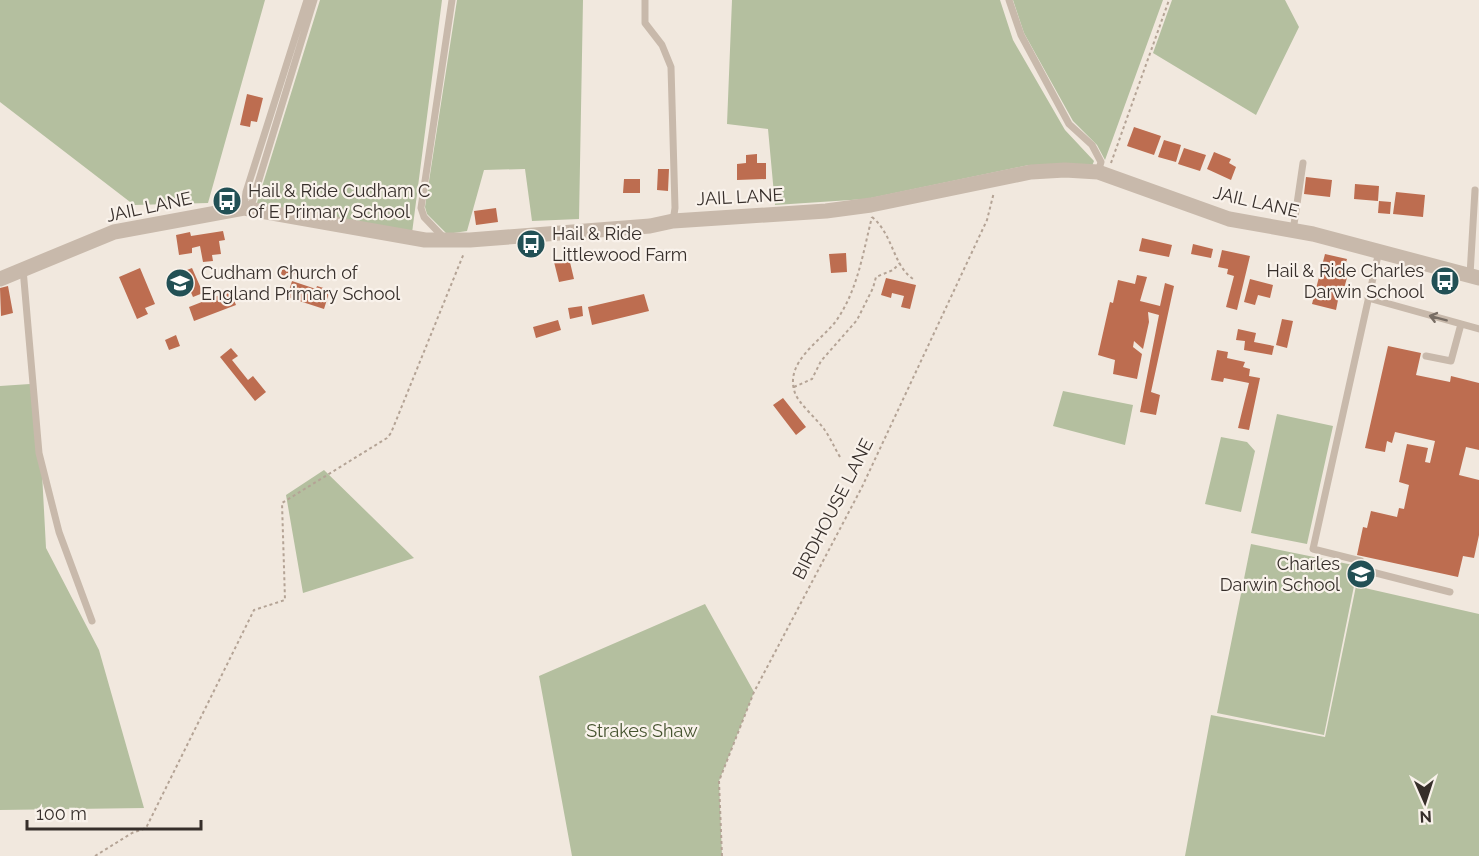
<svg xmlns="http://www.w3.org/2000/svg" width="1479" height="856" font-family="Raleway,sans-serif">
	<style>
		.green { fill: #b4bf9f }
		.building { fill: #bd6d50 }
		.lines { fill: none; stroke-linecap: round; stroke-linejoin: round }
		.path { stroke: #b4a395; stroke-width: 2; stroke-dasharray: 3 3; stroke-linecap: butt }
		.service { stroke: #c8b9ab; stroke-width: 7 }
		.tertiary { stroke: #c8b9ab; stroke-width: 15 }
		.oneway { stroke: #786d64 }
		.labels { text-anchor: middle; stroke-width: 4.5; stroke-linejoin: round; paint-order: stroke }
		.poi-label { font-size: 18px; fill: #362e2a; stroke: #f9f2eb; text-anchor: start }
		.street-label { font-size: 18px; fill: #362e2a; stroke: #f9f2eb }
		.park-label { font-size: 18px; fill: #45532f; stroke: #f9f2eb }
	</style>
	<rect width="100%" height="100%" fill="#f1e8de"/>
	<path class="green" d="M0,0h265l-57,203 -74,2 -134,-103z
		M320,0h122l-30,233 -156,-27z
		M457,0h126l-4,219 -47,2 -7,-52 -41,1 -17,61 -20,3 -20,-20 -2,-7z
		M732,0h268l13,40 52,90 29,31 -2,5 -63,-1 -163,34 -91,6 -7,-76 -41,-5z
		M1013,0h150l-58,160 -8,-15 -24,-24 -49,-88z
		M1172,0h113l14,27 -43,88 -103,-62z
		M30,384l10,51 6,113 53,102 45,158 -144,2v-424z
		M1063,391l70,14 -8,40 -72,-19z
		M1277,414l56,12 -26,118 -56,-11z
		M1221,437l26,5 8,9 -14,61 -36,-8z
		M324,470l90,88 -111,35 -17,-98z
		M1251,544l107,22 -34,169 -107,-22z
		M1356,586l123,28v242h-294l26,-141 114,22z
		M705,604l49,88 -35,89 3,75h-150l-33,-180z"/>
	<path class="building" d="M247,94l16,4 -6,24 -6,-1 -1,6 -10,-2z
		M1134,127l27,9 -7,19 -27,-9z
		M1164,140l17,5 -5,17 -18,-5z
		M1184,148l22,7 -6,16 -22,-7z
		M1214,152l17,7 -2,4 7,4 -5,13 -24,-11z
		M757,154v9h9v16l-29,1v-16l9,-1v-8z
		M658,169h11l-1,22 -11,-1z
		M1306,177l26,3 -2,17 -26,-3z
		M624,179h16v14h-17z
		M1355,184l24,2 -1,15 -24,-2z
		M1396,192l29,3 -2,22 -30,-3z
		M1379,201l12,1 -1,12 -12,-1z
		M496,208l2,14 -22,3 -2,-14z
		M223,231l2,9 -6,1 2,13 -9,1 1,6 -10,1 -3,-16 -8,2v5l-13,2 -3,-20 14,-3 1,4z
		M1142,238l30,7 -3,12 -30,-6z
		M1193,244l20,5 -2,9 -20,-4z
		M1222,250l28,6 -13,54 -11,-3 8,-31 -7,-2 1,-5 -10,-2z
		M846,253l1,19 -16,1 -2,-19z
		M1325,254l22,5 -4,14 5,1 -6,22 -3,-1 -3,15 -24,-6z
		M569,258l5,21 -15,3 -5,-20z
		M284,265l12,4 -4,11 -12,-4z
		M140,268l15,36 -10,4 3,6 -11,5 -18,-42z
		M192,268l11,25 -10,4 -11,-25z
		M1137,275l10,2 -7,24 20,5 5,-23 9,3 -23,106 9,3 -4,20 -16,-3 19,-97 -11,-3 1,10 -6,27 -9,-8 -1,6 9,7 -5,25 -24,-5 2,-14 -17,-5 12,-53 3,1 5,-23 17,4z
		M886,278l30,7 -6,24 -9,-2 3,-11 -12,-3 -1,5 -10,-3z
		M1250,279l23,6 -3,13 -12,-3 -3,10 -11,-3z
		M292,281l24,8 1,-3 13,4 -6,19 -37,-12z
		M8,286l5,27 -12,3 -1,-28z
		M230,291l6,14 -42,16 -5,-14z
		M644,294l5,17 -57,14 -4,-18z
		M582,306l1,10 -13,3 -2,-11z
		M1282,319l11,2 -6,27 -11,-3z
		M558,320l3,10 -25,8 -3,-11z
		M1238,329l18,4 -2,9 20,4 -2,9 -28,-5 1,-9 -9,-1z
		M176,335l4,11 -11,4 -4,-10z
		M1388,346l33,7 -5,22 34,7 1,-6 28,7v67l-13,-3 -7,28 20,5v55l-5,23 -11,-2 -5,21 -101,-22 6,-28 4,1 4,-17 26,6 2,-9 5,1 5,-24 -10,-3 8,-38 21,4 -3,14 5,1 5,-22 -40,-9 -3,11 -5,-2 -2,11 -20,-4z
		M231,348l7,8 -6,4 16,20 5,-4 13,16 -11,9 -35,-44z
		M1217,350l11,2 -1,6 18,4 -2,5 7,2 -1,7 11,2 -11,52 -11,-2 11,-45 -25,-5 -1,4 -12,-2z
		M783,398l23,29 -10,8 -23,-30z"/>
	<g class="lines">
		<path class="path" d="M1111,163l58,-163
			M872,217c22,18 21,51 43,63
			M794,387l18,-8 9,-18 36,-41 16,-32 3,-11 17,-7 7,-7
			M840,457c-6,-10 -10,-20 -16,-28 -8,-11 -25,-25 -29,-36 -11,-31 25,-51 41,-72 22,-31 27,-69 36,-104
			M95,856l37,-23 14,-5 108,-218 31,-10 -3,-97 105,-65 4,-5 73,-180
			M722,856l-3,-75 35,-89 108,-205 125,-267 7,-28"/>
		<path class="service" d="M645,0v23l17,22 9,22 4,141 -2,13
			M1009,0l12,35 48,89 23,21 9,17 -3,10
			M244,208l2,-16 61,-192
			M250,209l64,-209
			M1293,231l10,-68
			M444,238l-20,-21 -3,-9 31,-208
			M1379,251l-66,298 48,12 7,10 82,21
			M23,269l16,184 20,79 33,89
			M1470,275l5,-85
			M1368,298l111,31
			M1426,356l25,5 10,-37"/>
		<path class="tertiary" d="M0,279l114,-47 130,-24 181,32h45l180,-14 23,-5 153,-10 45,-6 160,-33 34,-2 33,2 131,47 84,15 166,44"/>
	</g>
	<defs><path id="oneway-shaft" d="M-6 0H5M1.5-3L5.5 0L1.5 3" fill="none" stroke-width="1.6" stroke-linecap="round" stroke-linejoin="round" transform="scale(1.5)"/></defs>
	<use class="oneway" href="#oneway-shaft" transform="translate(1438 318) rotate(-165)"/>
	<defs>
		<g id="bus-disc" transform="scale(1.5)"><circle r="9.5" fill="#225055" stroke="#f9f2eb"/><path d="M-5-6H5V4H4V6H2V4H-2V6H-4V4H-5ZM-3.5-4V0h7V-4ZM-3.5 1.2v1.5H-2V1.2ZM2 1.2v1.5H3.5V1.2Z" fill="#fff"/></g>
		<g id="school-disc" transform="scale(1.5)"><circle r="9.5" fill="#225055" stroke="#f9f2eb"/><path d="M0-5L7-2L0 1L-7-2ZM-4 1L0 2.5L4 1V4Q0 6-4 4Z" fill="#fff"/></g>
	</defs>
	<g fill-rule="evenodd">
		<use href="#bus-disc" x="227" y="201"/>
		<use href="#bus-disc" x="531" y="244"/>
		<use href="#bus-disc" x="1445" y="281"/>
		<use href="#school-disc" x="180" y="283"/>
		<use href="#school-disc" x="1361" y="574"/>
	</g>
	<g class="labels">
		<g class="poi-label">
			<text x="248" y="197">Hail &amp; Ride Cudham C<tspan x="248" dy="21">of E Primary School</tspan></text>
			<text x="552" y="240">Hail &amp; Ride<tspan x="552" dy="21">Littlewood Farm</tspan></text>
			<text x="1424" y="277" text-anchor="end">Hail &amp; Ride Charles<tspan x="1424" dy="21">Darwin School</tspan></text>
			<text x="201" y="279">Cudham Church of<tspan x="201" dy="21">England Primary School</tspan></text>
			<text x="1340" y="570" text-anchor="end">Charles<tspan x="1340" dy="21">Darwin School</tspan></text>
		</g>
		<g class="street-label">
			<text transform="translate(740 197) rotate(-3)" y="6">JAIL LANE</text>
			<text transform="translate(1256 202) rotate(13)" y="6">JAIL LANE</text>
			<text transform="translate(149 207) rotate(-12)" y="6">JAIL LANE</text>
			<text transform="translate(833 509) rotate(-63)" y="6">BIRDHOUSE LANE</text>
		</g>
		<g class="park-label">
			<text x="642" y="737">Strakes Shaw</text>
		</g>
	</g>
	<g transform="translate(1425 802) rotate(177)" stroke="#f9f2eb" stroke-width="4.5" paint-order="stroke">
	<path d="M0-4.5L10 22L0 15L-10 22Z" fill="#362e2a"/>
	<text y="-9" font-size="16" font-weight="bold" text-anchor="middle" fill="#362e2a">N</text>
	</g>
	<path d="M27 820v9h174v-9" fill="none" stroke="#362e2a" stroke-width="3"/>
	<text x="36" y="820" font-size="18" fill="#362e2a" stroke="#f9f2eb" stroke-width="4.5" paint-order="stroke">100 m</text>
</svg>
